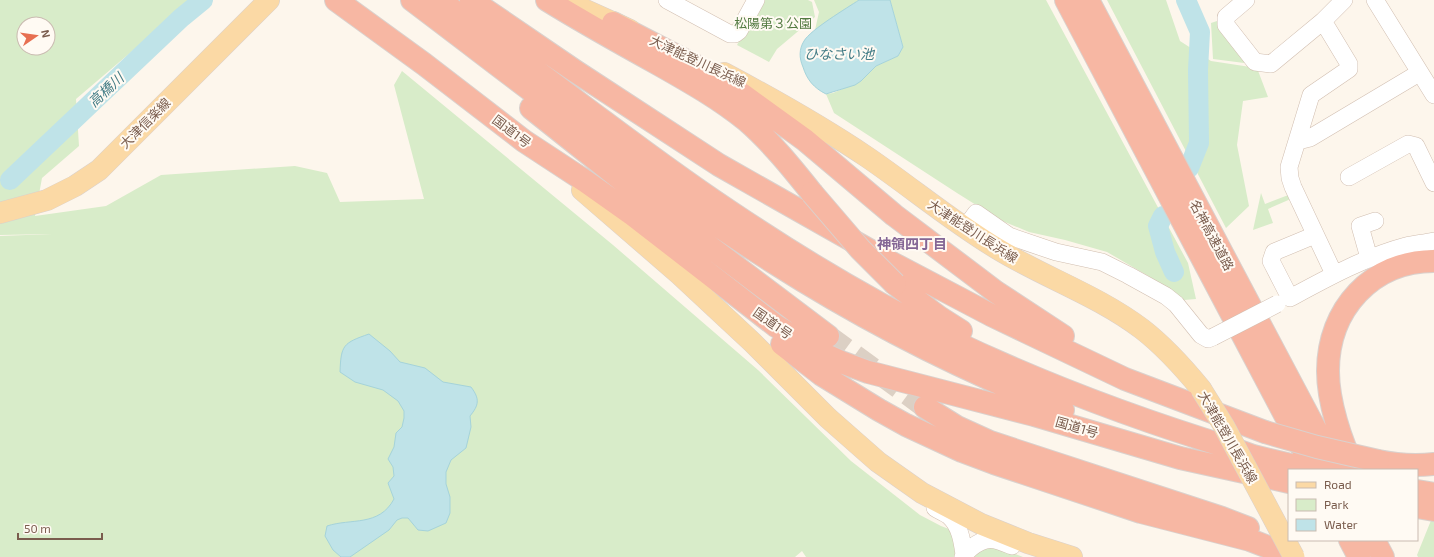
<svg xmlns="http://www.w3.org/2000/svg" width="1434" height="557" font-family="'Exo 2','Noto Sans JP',sans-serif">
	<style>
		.green { fill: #d8ecc9; fill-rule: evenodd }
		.water { fill: #bfe3e8; stroke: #a5d3da }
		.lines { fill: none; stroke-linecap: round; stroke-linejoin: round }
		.river { stroke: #bfe3e8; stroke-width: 20 }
		.highway-tunnel { stroke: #dcd0c4; stroke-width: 22; stroke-dasharray: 22 11; stroke-linecap: butt }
		.minor-casing { stroke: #d1beb0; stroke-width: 18 }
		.major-casing { stroke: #dad1cd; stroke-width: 22 }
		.highway-casing { stroke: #dad1cd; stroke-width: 24 }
		.minor { stroke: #fff; stroke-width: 17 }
		.major { stroke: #fbd9a5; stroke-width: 21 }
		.highway { stroke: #f7b7a3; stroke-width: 22 }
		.minor-bridge-casing { stroke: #d1beb0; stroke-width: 18; stroke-linecap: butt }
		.major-bridge-casing { stroke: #dad1cd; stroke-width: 22; stroke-linecap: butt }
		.highway-bridge-casing { stroke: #dad1cd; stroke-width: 24; stroke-linecap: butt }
		.minor-bridge { stroke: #fff; stroke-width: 17 }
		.major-bridge { stroke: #fbd9a5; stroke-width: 21 }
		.highway-bridge { stroke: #f7b7a3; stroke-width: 22 }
		.labels { text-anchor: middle; stroke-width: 4; stroke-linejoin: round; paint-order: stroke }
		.park-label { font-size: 13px; fill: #537a41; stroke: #fffaf3 }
		.street-label { font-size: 13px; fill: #7a5c4d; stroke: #fffaf3 }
		.water-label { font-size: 14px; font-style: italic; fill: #437c86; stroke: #fffaf3 }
		.neighbourhood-label { font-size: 14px; font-weight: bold; fill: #846695; stroke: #fffaf3 }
	</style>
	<rect width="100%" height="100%" fill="#fdf6ec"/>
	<path class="green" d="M0,0h192l-116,99 3,47 -37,32 -7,38 71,-10 55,-31 134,-9 32,7 13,29 84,-3 -30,-114 8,-14 211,174 145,125 93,91 69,54 21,11 82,31h-217l-4,-6 -7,6h-795v-321l52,-2 -52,1zM24,24h24v24h-24z
		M761,0h47l4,2 3,15 -38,32 -8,13 -32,-17z
		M814,0h45l-44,30 4,-18z
		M890,0h156l142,263 8,36 -12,1 -34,-23 -43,-25 -42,-12 -36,-8 -29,-12 -43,-27 -123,-80 -8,-19 7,-1 28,-12 15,-15 22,-10 5,-9z
		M1107,0h59l14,41 31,20 46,7 11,29 -25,4 -6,44 12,61 -23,22z
		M1217,21l35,43 -39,-5 -2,-36z
		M1261,193l4,11 26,-10 2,4 -25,11 5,14 -20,7z
		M1434,513v44h-16l-1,-2z"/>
	<path class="water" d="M859,0h31l13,47 -5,9 -22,10 -15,15 -6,4 -29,9c-12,-6 -19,-14 -23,-27 -4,-9 -4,-18 1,-26 6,-11 43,-33 55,-41z
		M369,334l21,17 10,11 25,6 18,14 28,5c9,12 8,18 -1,29l1,11 -5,21 -15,12 -5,12v12l4,13v16l-4,10 -18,8 -10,-1 -10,-12h-6l-5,2 -8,10 -39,27h-9l-8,-7 -8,-14 2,-10c24,-8 52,1 67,-27l-6,-16 6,-7 -1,-9 -5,-8 6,-12 2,-14 6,-6 2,-9v-7l-6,-10 -15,-11 -28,-8 -15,-10c1,-27 3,-29 29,-38z"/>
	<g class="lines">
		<path class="river" d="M1186,0l14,32 -2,38 1,73 -10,25
			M10,180l171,-162 22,-18
			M1163,216l-5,10 7,26 9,20"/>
		<path class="highway-tunnel" d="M828,336l97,71"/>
		<g class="minor-casing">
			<path id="minor" d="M667,0l63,34h5l4,-3 17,-31
				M1246,0l-20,17v8l29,37 16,2 52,-43 21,-21
				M1375,0l59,95
				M1323,21l26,43v5l-38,26 -22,72 1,11 3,9 41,87
				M1298,141l12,-3 109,-65
				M1349,177l59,-33 8,2 18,37
				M965,228l11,-15 33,23 47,16 46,10 26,13 38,21 10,8 25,31 7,4 5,-2
				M1315,235l-41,17 -3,9 19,37c37,-20 75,-41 116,-52 9,-2 19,-3 28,-5
				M1369,258l-9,-32 15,-5
				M935,508c4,3 10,5 14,8 11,10 13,24 15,38
				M963,557c1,-4 5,-6 8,-9 16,-13 24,-9 41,-2"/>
		</g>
		<g class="major-casing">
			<path id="major" d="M563,0l67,30
				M724,73c49,26 97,53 143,84 44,30 84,64 129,91 47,29 101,47 146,81 22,17 41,38 59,60
				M582,190l97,84 73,68 76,76 50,44 44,31 59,31 47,19 44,14
				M0,213l47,-13 28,-14 24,-16 170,-170"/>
		</g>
		<g class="highway-casing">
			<path id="highway" d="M336,0l88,64 100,77 61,40 48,34 143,111 43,26 22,10 27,10 166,43 146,43 109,24
				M412,0c118,89 235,182 361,262 91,58 189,108 290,148
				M439,0c50,36 99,72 148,109 51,38 101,76 154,110 66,44 135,85 207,120 92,44 185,79 283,109
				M471,0l104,71 144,94 173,98 99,52 134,64 140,53
				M547,0c37,23 75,44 113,65 30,17 60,34 87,56 24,21 45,47 65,72
				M1066,0l248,470
				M1088,0l249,470
				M613,23l83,43 40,24 69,50 89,75 102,77 67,44
				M531,108l102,81 195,147
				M895,284l44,33 22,14
				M782,344l40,31 57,35 27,15 56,26 32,12 147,49 109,28 18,7 21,10
				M925,407l32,20 33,15 232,76 26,10
				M1223,445l30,11 59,14
				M1378,461c19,4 37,5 56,3
				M1355,470c-14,-28 -27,-68 -27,-99 0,-62 44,-110 106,-110
				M1417,491l17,3
				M1417,507l17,3
				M1350,540l9,17
				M1374,540l9,17"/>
		</g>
		<use href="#minor" class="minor"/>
		<use href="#major" class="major"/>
		<use href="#highway" class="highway"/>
		<g class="minor-bridge-casing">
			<path id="minor-bridge" d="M1213,337l64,-33"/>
		</g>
		<g class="major-bridge-casing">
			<path id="major-bridge" d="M1201,389l23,37 70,131"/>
		</g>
		<g class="highway-bridge-casing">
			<path id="highway-bridge" d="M812,193l48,56 35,35
				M1265,432l52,15 61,14"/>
		</g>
		<use href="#minor-bridge" class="minor-bridge"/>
		<use href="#major-bridge" class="major-bridge"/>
		<use href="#highway-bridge" class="highway-bridge"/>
	</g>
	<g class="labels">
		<g class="park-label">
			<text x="773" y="28">松陽第３公園</text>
		</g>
		<g class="street-label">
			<text transform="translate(698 61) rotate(25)" y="5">大津能登川長浜線</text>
			<text transform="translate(145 123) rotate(-45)" y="5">大津信楽線</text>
			<text transform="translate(512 131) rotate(37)" y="5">国道1号</text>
			<text transform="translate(973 231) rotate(33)" y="5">大津能登川長浜線</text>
			<text transform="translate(1212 235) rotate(62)" y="5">名神高速道路</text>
			<text transform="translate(773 323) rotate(35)" y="5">国道1号</text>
			<text transform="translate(1077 427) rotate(16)" y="5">国道1号</text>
			<text transform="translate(1228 437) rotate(60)" y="5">大津能登川長浜線</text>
		</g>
		<g class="water-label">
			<text x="839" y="59">ひなさい池</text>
			<text transform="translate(106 90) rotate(-43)" y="5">高橋川</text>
		</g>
		<g class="neighbourhood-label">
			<text x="912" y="249">神領四丁目</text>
		</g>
	</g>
	<rect x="1288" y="469" width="130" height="72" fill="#fffaf3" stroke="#cabbb1"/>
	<rect x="1296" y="482" width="20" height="6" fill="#fbd9a5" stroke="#cabbb1"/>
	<text x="1324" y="489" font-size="12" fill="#7a5c4d">Road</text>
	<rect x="1296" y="499" width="20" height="12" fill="#d8ecc9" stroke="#cabbb1"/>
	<text x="1324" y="509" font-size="12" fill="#7a5c4d">Park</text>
	<rect x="1296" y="519" width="20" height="12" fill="#bfe3e8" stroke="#cabbb1"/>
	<text x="1324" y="529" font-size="12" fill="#7a5c4d">Water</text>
	<g transform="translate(36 36) rotate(77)"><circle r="19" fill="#fffaf3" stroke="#cabbb1"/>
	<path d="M0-3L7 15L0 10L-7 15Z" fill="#e76f51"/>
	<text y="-6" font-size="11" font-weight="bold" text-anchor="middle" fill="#7a5c4d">N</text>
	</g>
	<path d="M18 533v6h84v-6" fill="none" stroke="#7a5c4d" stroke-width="2"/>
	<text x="24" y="533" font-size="12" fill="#7a5c4d" stroke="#fffaf3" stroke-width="3" paint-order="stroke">50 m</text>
</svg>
